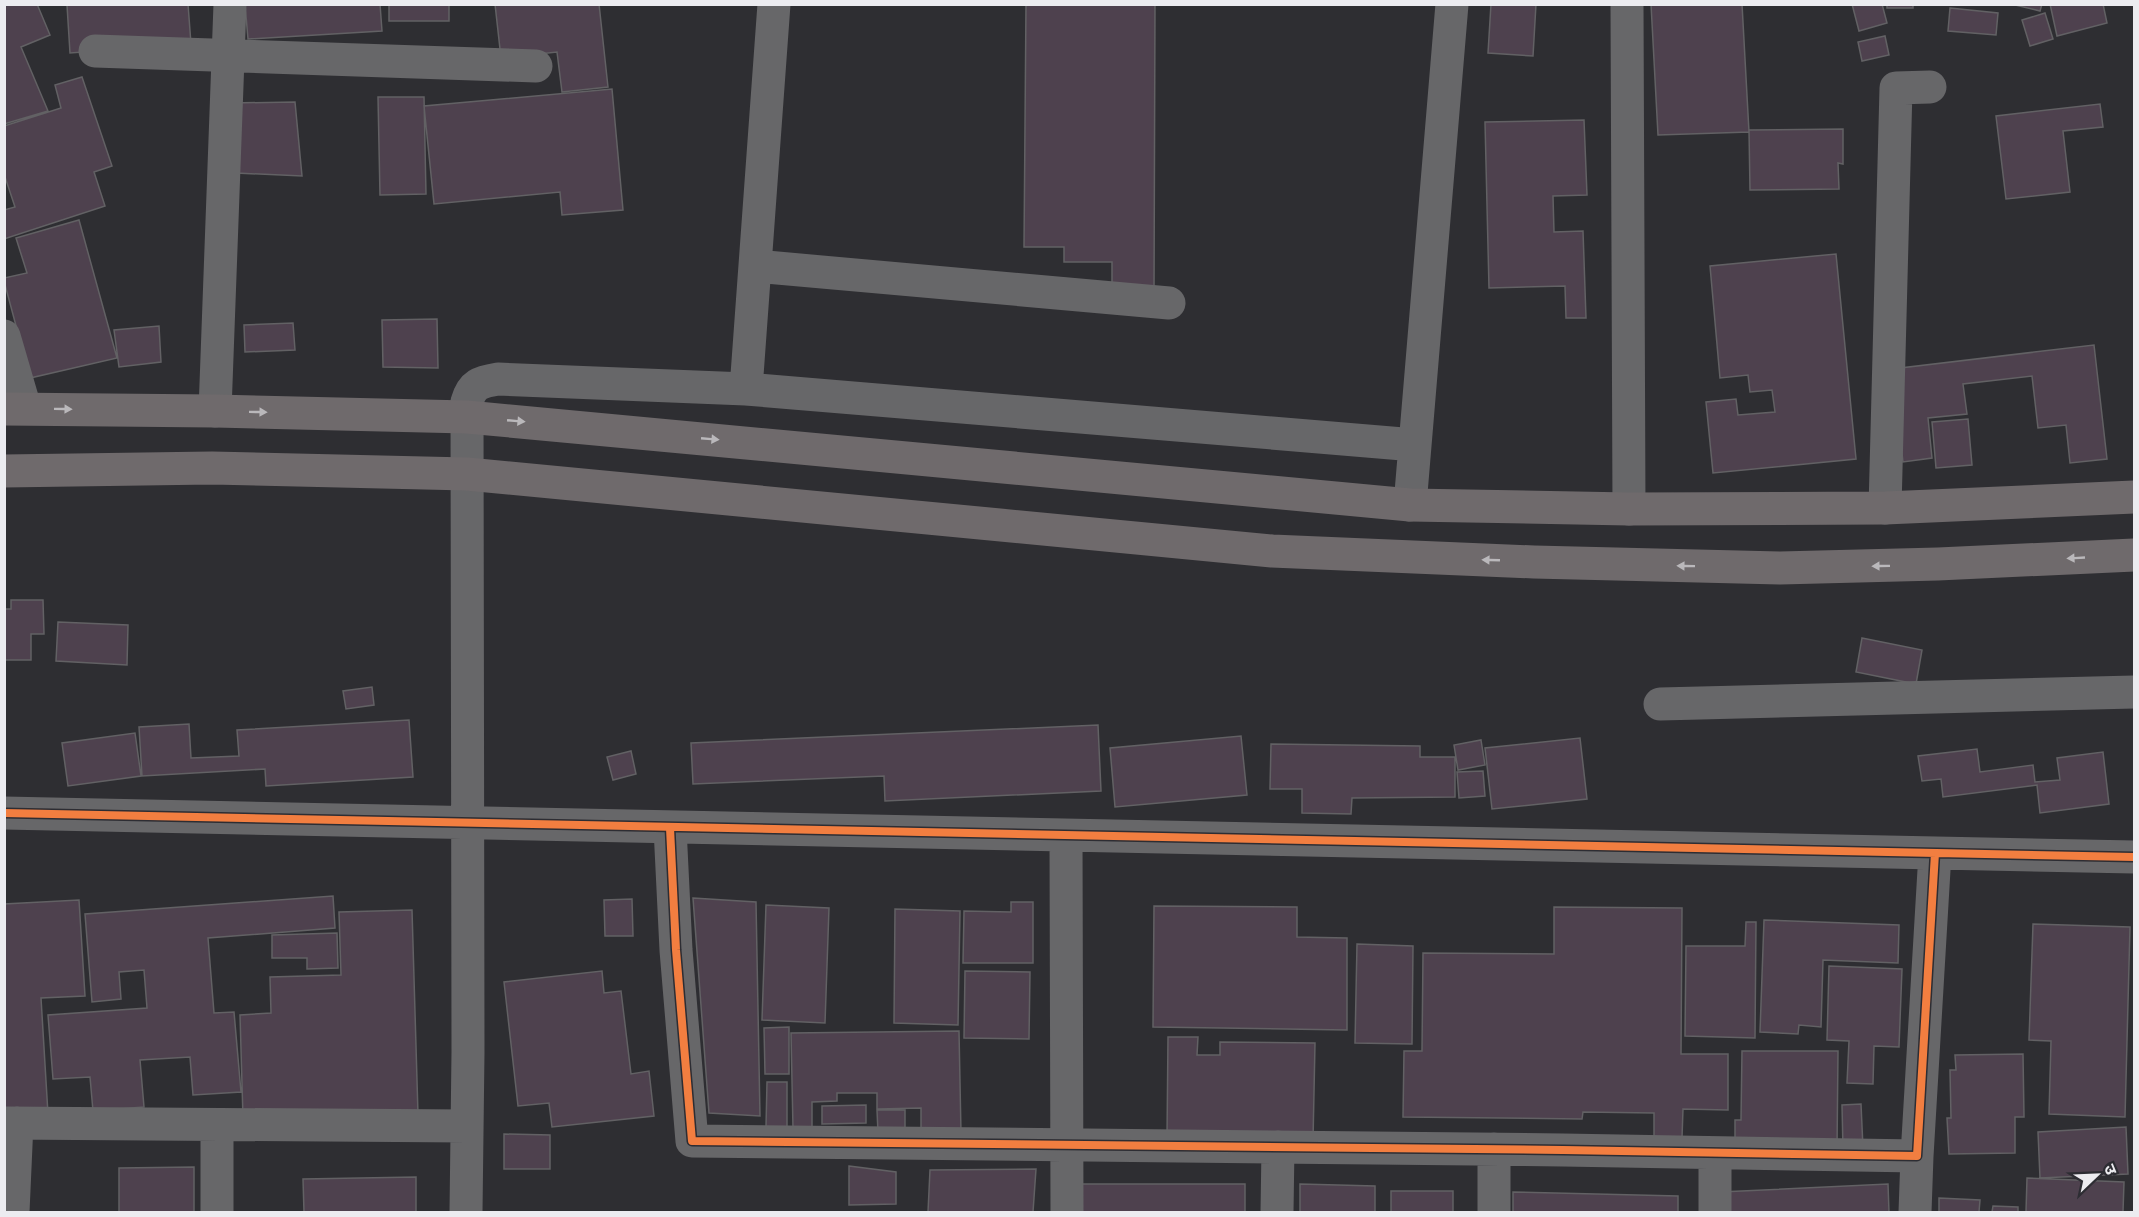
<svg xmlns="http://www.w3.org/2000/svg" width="2139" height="1217" font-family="Overpass,'Noto Sans Devanagari',sans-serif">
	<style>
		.building { fill: #4e414e; stroke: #626164; stroke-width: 1.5 }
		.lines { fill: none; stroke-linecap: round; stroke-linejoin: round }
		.minor { stroke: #676769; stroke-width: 33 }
		.major { stroke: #6f6a6c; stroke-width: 33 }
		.cycleway-casing { stroke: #2d2d33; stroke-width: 11 }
		.cycleway { stroke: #f27e40; stroke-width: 8 }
		.oneway { fill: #bab8bb }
	</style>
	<rect width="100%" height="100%" fill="#2e2e32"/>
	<path class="building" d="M4,4h33l13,31 -29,12 27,64 -44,13z
		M188,4l3,40 -121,9 -3,-48z
		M245,4h135l2,27 -134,8z
		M389,4h60v17h-60z
		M495,4h104l9,83 -46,5 -5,-40 -56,6z
		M1026,4h129l-1,289h-42v-31h-48v-15h-40z
		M1491,4h45l-3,52 -45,-3z
		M1651,4h91l7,128 -91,3z
		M1852,4h30l5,19 -28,8z
		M1887,4h26v4h-26z
		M2011,4h31l-2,7z
		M2050,4h53l4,19 -50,13z
		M1950,8l48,5 -2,22 -48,-4z
		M2045,13l8,26 -23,7 -8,-26z
		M1885,36l4,19 -27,6 -4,-19z
		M82,77l30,89 -18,6 11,34 -101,33v-29l11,-3 -11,-33v-48l57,-18 -6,-23z
		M612,89l11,121 -61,5 -2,-23 -126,12 -10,-98z
		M378,97h46l2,97 -46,1z
		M295,102l7,74 -66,-3 -4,-70z
		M2100,104l3,23 -40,4 7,61 -64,7 -10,-83z
		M1584,120l3,75 -34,1 1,36 29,-1 3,87h-20l-1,-32 -76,2 -4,-166z
		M1843,129v35l-5,-1 1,26 -89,1 -1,-60z
		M79,220l38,138 -87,20 -26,-97v-3l23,-5 -11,-35z
		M1836,254l20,205 -143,14 -7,-71 30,-3 2,16 37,-3 -3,-22 -22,2 -2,-17 -28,3 -10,-112z
		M437,319l1,49 -55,-1 -1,-47z
		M293,323l2,27 -50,2 -1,-27z
		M159,326l2,36 -42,5 -5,-37z
		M2094,345l13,114 -37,4 -4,-38 -28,3 -6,-52 -69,8 4,30 -39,4 4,40 -29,4 -11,-93z
		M1968,419l4,46 -36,3 -4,-46z
		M11,600h32l1,34h-13v26h-27v-51h7z
		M58,622l70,3 -1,40 -71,-4z
		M1862,638l60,12 -6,34 -60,-12z
		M372,687l2,18 -28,4 -3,-18z
		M409,720l4,57 -147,9 -1,-17 -123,7 -3,-49 50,-3 2,34 48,-2 -2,-26z
		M1098,725l3,66 -216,10 -1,-25 -191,8 -2,-41z
		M135,733l6,43 -73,10 -6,-43z
		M1241,736l6,59 -132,12 -5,-59z
		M1580,738l7,61 -95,10 -7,-61z
		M1481,740l4,25 -27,5 -4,-25z
		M1271,744l149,2v11h35v40l-103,1 -1,16 -49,-1v-24h-32z
		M1977,749l3,23 53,-7 2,17 25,-2 -3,-22 46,-6 6,52 -69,9 -3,-28 -94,12 -2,-18 -19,2 -4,-25z
		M631,751l5,23 -23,6 -6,-23z
		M1483,771l2,25 -26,2 -2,-26z
		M333,896l2,32 -127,10 6,75 20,-1 7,80 -48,3 -3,-38 -50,3 4,47 -51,4 -3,-34 -37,2 -5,-64 99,-7 -3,-38 -25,2 2,27 -29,3 -7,-88z
		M693,898l63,4 4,214 -51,-3z
		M632,899l1,37h-28l-1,-36z
		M79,900l6,96 -44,2 7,116 -44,2v-212z
		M1011,902h22v61h-70l1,-52 47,1z
		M766,905l63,3 -4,115 -63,-3z
		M1154,906l143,1v30l50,1v92l-194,-3z
		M1554,907l128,1 -1,146h47v56l-45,-1 -1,29h-28v-25l-71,-1 -1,7 -179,-2 1,-66h18l1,-98 131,1z
		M895,909l65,2 -2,114 -64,-2z
		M412,910l6,204 -175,4 -3,-103 31,-2 -1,-36 71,-2 -2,-63z
		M1764,920l135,5 -1,38 -75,-3 -2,67 -22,-2 -1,9 -38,-2z
		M1746,922h10l-1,116 -70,-2 1,-90h59z
		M2033,924l97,3 -5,190 -76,-3 2,-73 -22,-1z
		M337,933l1,35 -31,1v-11h-35v-23z
		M1357,944l56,2 -1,98 -57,-1z
		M1829,966l73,3 -3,78 -25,-1 -1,38 -26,-1 2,-42 -22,-1z
		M602,971l2,22 17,-2 10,83 18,-3 5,45 -102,11 -3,-24 -31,3 -14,-124z
		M965,971l65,1 -1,67 -65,-1z
		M789,1027v47h-24l-1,-46z
		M959,1031l2,102h-40v-25l-44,1v-16h-40v8l-25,1v26l-19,1 -2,-96z
		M1168,1037h30l-1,18h23v-13l95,1 -2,98 -146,-3z
		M1742,1051h96l-1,99h-102v-30h6z
		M2023,1054l1,63h-9v36l-66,1 -2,-36h4l-1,-48h6l-1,-15z
		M767,1082h20v46l-21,-1z
		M1861,1104l2,44 -20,1 -1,-44z
		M866,1105v18l-44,1v-18z
		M877,1110h28v22l-27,1z
		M2126,1127l2,47 -88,4 -2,-46z
		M504,1134l46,1v34h-46z
		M849,1166l47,6v32l-47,1z
		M194,1167v45h-75v-44z
		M1036,1169l-3,43h-105l2,-42z
		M416,1177v35h-112l-1,-33z
		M2027,1178l97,4 -1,30h-97z
		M1075,1184h170v28h-169z
		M1300,1184l75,2v26h-75z
		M1888,1184l1,28h-168l-1,-20z
		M1391,1191h62v21h-62z
		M1513,1192l165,4v16h-165z
		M1939,1198l41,2 -1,12h-40z
		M1993,1206l25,1v5h-26z"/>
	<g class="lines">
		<path class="minor" d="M1627,4l2,505
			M95,51l441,15
			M755,266l414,37
			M4,336l21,72
			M746,389l28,-385
			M215,411l15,-407
			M1410,505l42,-501
			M1885,508l11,-420 34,-1
			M1660,704l474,-12
			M4,813l2130,44
			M670,828l6,122 16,191 871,9 354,6 18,-303
			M1066,836l1,376
			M4,1123l463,3
			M1494,1149v63
			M13,1212l4,-89
			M217,1212v-87
			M466,1212l2,-160 -1,-650c5,-18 13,-20 31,-23l248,10 669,56
			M1277,1212l1,-65
			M1715,1212v-59
			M1915,1212l2,-56"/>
		<path class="major" d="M4,409l211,2 252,6 943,88 219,4 256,-1 249,-11
			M4,471l208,-3 255,6 805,77 262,11 246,6 158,-4 196,-9"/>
		<g class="cycleway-casing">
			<path id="cycleway" d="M4,813l2130,44
				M670,828l6,122 16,191 871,9 354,6 18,-303"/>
		</g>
		<use href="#cycleway" class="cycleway"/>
	</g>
	<defs><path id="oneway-solid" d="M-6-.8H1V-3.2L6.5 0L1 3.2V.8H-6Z" transform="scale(1.5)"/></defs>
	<g class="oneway">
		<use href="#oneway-solid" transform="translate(63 409) rotate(1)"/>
		<use href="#oneway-solid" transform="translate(258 412) rotate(1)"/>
		<use href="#oneway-solid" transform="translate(516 421) rotate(5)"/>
		<use href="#oneway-solid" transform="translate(710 439) rotate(5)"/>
		<use href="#oneway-solid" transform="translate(2076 558) rotate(177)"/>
		<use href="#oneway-solid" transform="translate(1491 560) rotate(-178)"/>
		<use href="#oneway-solid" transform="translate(1686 566) rotate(-179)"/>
		<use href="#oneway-solid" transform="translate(1881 566) rotate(179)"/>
	</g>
	<rect width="2139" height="1217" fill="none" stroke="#ececf0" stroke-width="12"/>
	<g transform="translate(2097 1175) rotate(67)" stroke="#2d2d33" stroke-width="4.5" paint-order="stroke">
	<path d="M0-4.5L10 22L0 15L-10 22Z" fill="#ececf0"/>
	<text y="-9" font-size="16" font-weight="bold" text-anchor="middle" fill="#ececf0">उ</text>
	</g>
</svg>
